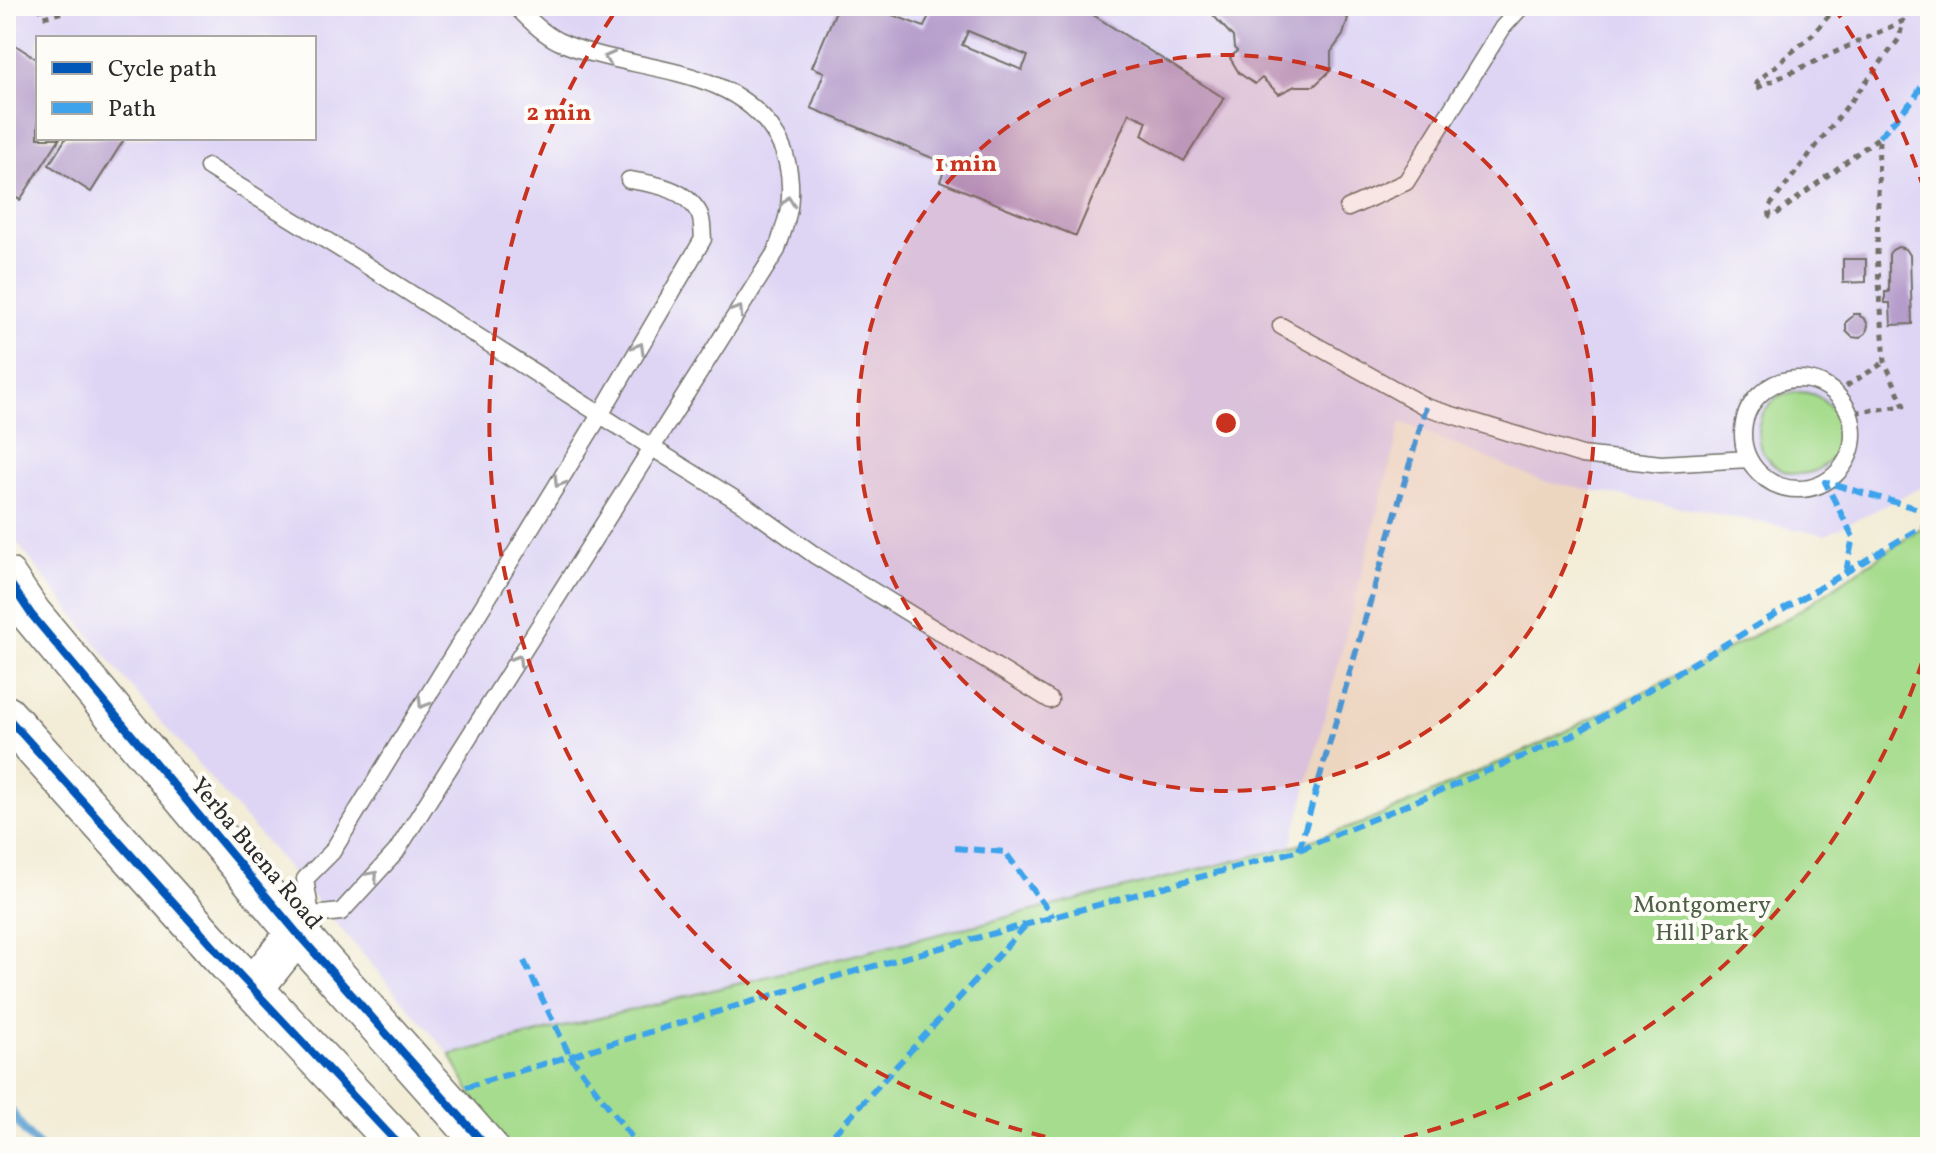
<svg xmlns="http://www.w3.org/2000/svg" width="1936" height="1153" font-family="Vollkorn,serif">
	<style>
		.built { fill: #ded5f5; fill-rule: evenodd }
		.green { fill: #a6dc8d; stroke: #68845c; stroke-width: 2 }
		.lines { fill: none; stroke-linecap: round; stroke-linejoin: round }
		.stream { stroke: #5ea2d3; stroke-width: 9 }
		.building { fill: #b59ccb; fill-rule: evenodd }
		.service-casing { stroke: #716f67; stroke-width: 19 }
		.tertiary-casing { stroke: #716f67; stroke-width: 43 }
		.path { stroke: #716f67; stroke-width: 5; stroke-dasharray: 6 6; stroke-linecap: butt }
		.service { stroke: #fff; stroke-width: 16 }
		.tertiary { stroke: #fff; stroke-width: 40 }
		.quiet { stroke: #3ea3eb; stroke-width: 6; stroke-dasharray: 12 6; stroke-linecap: butt }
		.cycleway-casing { stroke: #fdfcf7; stroke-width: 13 }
		.cycleway { stroke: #0057b8; stroke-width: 8 }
		.oneway { stroke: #a0a0a0 }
		.ring { fill: none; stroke: #c8321e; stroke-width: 4; stroke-dasharray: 14 10 }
		.labels { text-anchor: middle; stroke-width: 8; stroke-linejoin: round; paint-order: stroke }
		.street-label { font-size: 24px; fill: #2b2b2b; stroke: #fdfcf7 }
		.park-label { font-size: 24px; fill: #506048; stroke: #fdfcf7 }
		.centre { fill: #c8321e; stroke: #fdfcf7; stroke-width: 4 }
		.ring-label { font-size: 24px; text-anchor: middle; font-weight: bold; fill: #c8321e; stroke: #fdfcf7; stroke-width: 8; stroke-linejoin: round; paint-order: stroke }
	</style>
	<rect width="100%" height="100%" fill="#fdfcf7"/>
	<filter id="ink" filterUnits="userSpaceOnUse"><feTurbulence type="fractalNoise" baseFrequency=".0125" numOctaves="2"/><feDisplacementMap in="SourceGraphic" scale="16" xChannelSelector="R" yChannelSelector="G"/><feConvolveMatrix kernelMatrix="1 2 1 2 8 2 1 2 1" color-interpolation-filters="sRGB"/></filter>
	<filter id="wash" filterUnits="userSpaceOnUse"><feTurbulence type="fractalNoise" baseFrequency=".006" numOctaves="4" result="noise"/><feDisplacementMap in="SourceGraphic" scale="32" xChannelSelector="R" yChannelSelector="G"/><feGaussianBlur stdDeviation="1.8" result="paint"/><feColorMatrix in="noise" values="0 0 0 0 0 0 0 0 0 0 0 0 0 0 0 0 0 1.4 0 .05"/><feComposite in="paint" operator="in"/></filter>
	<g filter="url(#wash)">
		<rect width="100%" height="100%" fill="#f3edd7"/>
		<path class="built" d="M6,6h1924v477l-104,52 -284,-54 -141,-59 -110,425 -841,208 -325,-375 -119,-151zM38,38h276v100h-276z"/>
		<path class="green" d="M1758 433a41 41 0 1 1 82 0a41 41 0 1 1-82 0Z
			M1930,522v625h-1421l-20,-20 -39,-72 841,-208 75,-25 99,-44 75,-34 155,-78 98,-51z"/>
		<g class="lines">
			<path class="stream" d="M6,1104l19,28 14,15"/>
		</g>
		<g id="blocks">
			<path class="building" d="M838,6h31l55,21 9,-21h146l145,92 -40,63 -42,-26 5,-14 -18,-8 -53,123 -136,-55 7,-17 -136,-56 13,-36 -12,-5zM968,31l60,25 -6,14 -60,-25z
				M1212,6h129l-2,8 9,4 -5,17 -12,17v18l-17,16h-19l-16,8 -17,-16 -7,6 -16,-11 -9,-15 7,-7 -3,-3 -1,-11 -20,-22 3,-2z
				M6,39l32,21v78h22l-40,62 -14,-9z
				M66,138h59l-34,54 -42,-27z
				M1898,247l8,2 4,6 2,69 -21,1 -1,-22h-5v-11h4v-38l3,-4z
				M1843,259h23v23l-23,1z
				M1853,314h7v2l5,3 3,6 -2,8 -7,5 -7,-1 -6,-6v-9l7,-6z"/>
		</g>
	</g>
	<g filter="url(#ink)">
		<use href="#blocks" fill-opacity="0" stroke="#716f67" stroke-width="2"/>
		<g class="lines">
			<g class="service-casing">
				<path id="service" d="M208,167l155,96 288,184 95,59 70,50 234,144
					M1348,208l58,-26 97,-155 19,-21
					M1281,326l145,81 156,48 79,9 88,-5
					M1743 434a55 55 0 1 1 110 0a55 55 0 1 1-110 0Z
					M311,915l-6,-36 27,-27 268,-437 103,-176c-1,-8 0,-19 -4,-26 -14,-25 -45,-29 -70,-33
					M297,933l14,-18 30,-3 55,-60 381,-602c4,-14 10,-28 12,-42 3,-24 0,-50 -12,-71 -45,-76 -147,-63 -219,-96 -16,-8 -30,-22 -42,-35"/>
			</g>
			<g class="tertiary-casing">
				<path id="tertiary" d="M6,577l25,37 266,319 190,214
					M6,716l214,238 181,193
					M253,988l44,-55"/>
			</g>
			<path class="path" d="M40,6l3,11 46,-11
				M1837,6l-24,28 -55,47 -3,8 148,-68 -4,18 -130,168 1,9h4l105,-79 -2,118 8,107 19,44 -55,7
				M1839,396l9,-11 37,-23"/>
			<use href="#service" class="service"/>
			<use href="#tertiary" class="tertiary"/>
			<path class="quiet" d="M1879,137l35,-38 16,-27
				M1846,572l7,-35 -28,-55 97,28 8,-3
				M955,848l50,4 48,65
				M1299,850l127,-443
				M524,961l46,95 253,-76 476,-130 274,-115 357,-213
				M466,1087l104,-31 69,91
				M822,1147l205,-223"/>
			<g class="cycleway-casing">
				<path id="cycleway" d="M6,577l25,37 266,319 190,214
					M6,716l214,238 181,193"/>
			</g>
			<use href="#cycleway" class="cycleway"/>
		</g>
		<defs><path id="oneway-chevron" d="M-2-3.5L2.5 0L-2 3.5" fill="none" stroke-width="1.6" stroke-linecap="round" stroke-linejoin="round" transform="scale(2)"/></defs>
		<g class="oneway">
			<use href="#oneway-chevron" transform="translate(609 58) rotate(-166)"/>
			<use href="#oneway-chevron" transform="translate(788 202) rotate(-84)"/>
			<use href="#oneway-chevron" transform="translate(738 311) rotate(-57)"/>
			<use href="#oneway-chevron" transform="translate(639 348) rotate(-60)"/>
			<use href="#oneway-chevron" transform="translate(559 482) rotate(122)"/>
			<use href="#oneway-chevron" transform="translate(517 660) rotate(-58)"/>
			<use href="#oneway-chevron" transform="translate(423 703) rotate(122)"/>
			<use href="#oneway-chevron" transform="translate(373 876) rotate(-48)"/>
		</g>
	</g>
	<circle cx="1226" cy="423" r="368" fill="#c8321e" fill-opacity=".12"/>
	<g class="ring">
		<circle cx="1226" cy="423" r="368"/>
		<path d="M1930 638A736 736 0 0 1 1360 1147M1092 1147A736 736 0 0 1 619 6M1833 6A736 736 0 0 1 1930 208"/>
	</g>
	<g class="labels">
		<g class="street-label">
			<text transform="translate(257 853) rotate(50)" y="8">Yerba Buena Road</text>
		</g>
		<g class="park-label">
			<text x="1702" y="912">Montgomery<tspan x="1702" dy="28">Hill Park</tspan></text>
		</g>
	</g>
	<circle cx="1226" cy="423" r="12" class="centre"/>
	<g class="ring-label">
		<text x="559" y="120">2 min</text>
		<text x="966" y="171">1 min</text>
	</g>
	<rect width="1936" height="1153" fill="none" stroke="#fdfcf7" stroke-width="32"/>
	<rect x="36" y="36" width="280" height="104" fill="#fdfcf7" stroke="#a9a8a5" stroke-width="2"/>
	<rect x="52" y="62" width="40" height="12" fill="#0057b8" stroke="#a9a8a5" stroke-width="2"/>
	<text x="108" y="76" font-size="24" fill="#2b2b2b">Cycle path</text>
	<rect x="52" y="102" width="40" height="12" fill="#3ea3eb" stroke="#a9a8a5" stroke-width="2"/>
	<text x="108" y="116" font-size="24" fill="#2b2b2b">Path</text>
</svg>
